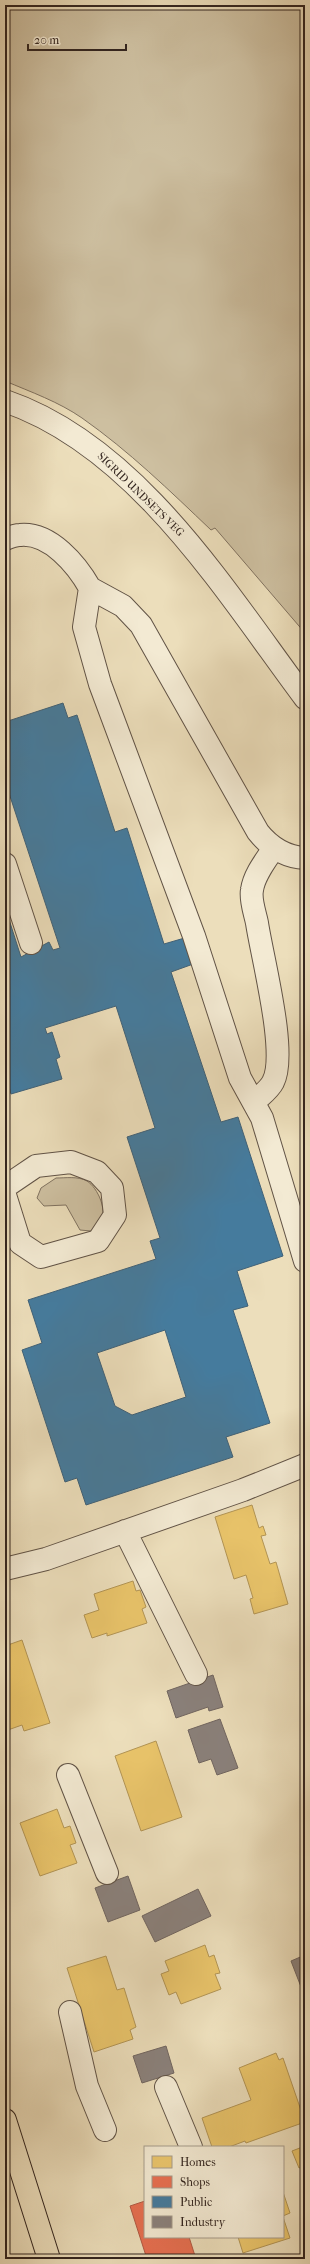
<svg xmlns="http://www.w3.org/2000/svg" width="310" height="2264" font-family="'IM FELL French Canon',serif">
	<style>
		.green { fill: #cdbfa0; stroke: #807260 }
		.homes { fill: #e9c46a; stroke: #b29454 }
		.shops { fill: #e76f51; stroke: #b15942 }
		.public { fill: #457b9d; stroke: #406177; fill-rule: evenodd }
		.industry { fill: #8a817c; stroke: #706560 }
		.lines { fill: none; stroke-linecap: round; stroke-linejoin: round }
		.minor-casing { stroke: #615346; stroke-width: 24 }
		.major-casing { stroke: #33251f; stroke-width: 24 }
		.minor { stroke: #f3ead3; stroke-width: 22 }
		.major { stroke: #ecdebb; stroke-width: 22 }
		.labels { text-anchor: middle; stroke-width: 4; stroke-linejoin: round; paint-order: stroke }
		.street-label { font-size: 11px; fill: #33251f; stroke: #f3ead3 }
	</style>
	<rect width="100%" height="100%" fill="#ecdebb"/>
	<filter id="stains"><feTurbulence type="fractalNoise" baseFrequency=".005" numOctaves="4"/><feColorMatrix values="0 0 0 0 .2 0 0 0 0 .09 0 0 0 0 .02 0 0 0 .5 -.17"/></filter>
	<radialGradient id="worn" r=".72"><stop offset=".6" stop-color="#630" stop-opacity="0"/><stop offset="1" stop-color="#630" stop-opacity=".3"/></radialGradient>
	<path class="green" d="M5,5h300v628l-90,-105 -4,2c-41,-39 -82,-79 -129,-112 -23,-16 -51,-26 -77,-37z
		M56,1178c10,0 22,-2 31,3 11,7 21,30 13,41 -3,3 -7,6 -9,9l-11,-1 -14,-25 -22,1 -7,-8 4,-10z"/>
	<path class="homes" d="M252,1505l7,23 4,-2 3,9 -5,1 9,28 6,-2 12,42 -34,10 -4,-15 3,-1 -7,-23 -12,4 -19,-62z
		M133,1581l3,10 4,-1 6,17 -4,2 5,14 -40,13v-3l-15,5 -8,-23 15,-5 -5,-16z
		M22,1640l28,83 -26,8 -2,-6 -17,6v-85z
		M156,1741l26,76 -41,14 -26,-75z
		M57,1809l7,19 6,-2 6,17 -6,2 7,18 -37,13 -20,-53z
		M205,1945l4,12 5,-2 6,18 -5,1 6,15 -40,15 -5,-12 -7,3 -8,-21 8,-3 -4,-10z
		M106,1956l11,34 7,-2 12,39 -6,3 3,9 -39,13 -27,-84z
		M276,2053l3,7 4,-2 22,64 -59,21 -1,-2 -16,6h-17l-10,-29 49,-18 -12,-32z
		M305,2146v20l-6,2 -7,-17z
		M283,2192l7,21 -7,3z
		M283,2217l7,21 -47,15 -5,-16h45z"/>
	<path class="shops" d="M145,2201v36h44l7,22h-49l-17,-53z"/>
	<path class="public" d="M63,703l5,15 9,-3 38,117 12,-4 37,116 24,-7 8,26 -25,9 50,150 17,-5 45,139 -46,15 11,35 -15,4 37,113 -44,14 7,20 -147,48 -9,-27 -12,4 -43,-132 20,-7 -14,-43 128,-41 -6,-18 10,-3 -33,-101 28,-9 -39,-122 -71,22 2,6 5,-2 8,25 -4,2 6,20 -51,15 -2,-7 -3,1 -1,-3v-178l16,50 28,-15 4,8 7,-2 -55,-167v-59zM165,1330l21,67 -54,18 -17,-9 -18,-53z"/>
	<path class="industry" d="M213,1675l10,32 -14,4 -1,-4 -32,11 -9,-27z
		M220,1719l18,49 -21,7 -6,-16 -12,4 -11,-33z
		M128,1876l12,34 -32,12 -13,-34z
		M198,1889l13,27 -56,26 -13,-26z
		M305,1955v37h-2l-12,-31z
		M166,2046l8,27 -32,10 -9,-27z"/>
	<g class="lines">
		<g class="minor-casing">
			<path id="minor" d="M5,401c132,45 220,190 300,297
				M5,539c5,-2 10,-4 15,-4 30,-3 57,30 70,53
				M305,858c-20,-1 -35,-11 -47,-26l-117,-207 -18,-19 -33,-18 -6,39 16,57 94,252 46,142 22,40 43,143
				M5,864l26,79
				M254,1102c6,-6 15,-12 19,-20 15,-28 -11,-125 -16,-159 -2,-10 -7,-23 -5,-33 2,-15 14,-30 22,-42
				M5,1187l31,-21 35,-4 26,10 15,16 3,27 -17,26 -57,16 -21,-14 -15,-48
				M125,1531l71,143
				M5,1569l41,-10 197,-69 62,-25
				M68,1775l39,98
				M70,2012l17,74 18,44
				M166,2087l25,60"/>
		</g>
		<g class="major-casing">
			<path id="major" d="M5,2120l44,139"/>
		</g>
		<use href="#minor" class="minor"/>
		<use href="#major" class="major"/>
	</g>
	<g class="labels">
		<g class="street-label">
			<text transform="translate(141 494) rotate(44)" y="4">SIGRID UNDSETS VEG</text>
		</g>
	</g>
	<rect width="310" height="2264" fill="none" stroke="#ecdebb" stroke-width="20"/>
	<rect x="6" y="6" width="298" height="2252" fill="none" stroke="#33251f" stroke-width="2"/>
	<rect x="10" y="10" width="290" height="2244" fill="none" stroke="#33251f"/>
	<rect x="144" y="2146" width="140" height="92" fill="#f3ead3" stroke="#a69b8b"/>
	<rect x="152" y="2156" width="20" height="12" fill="#e9c46a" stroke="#a69b8b"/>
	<text x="180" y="2166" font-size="12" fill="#33251f">Homes</text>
	<rect x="152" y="2176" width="20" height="12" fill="#e76f51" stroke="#a69b8b"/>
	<text x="180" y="2186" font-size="12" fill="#33251f">Shops</text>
	<rect x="152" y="2196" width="20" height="12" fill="#457b9d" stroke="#a69b8b"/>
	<text x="180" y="2206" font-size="12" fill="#33251f">Public</text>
	<rect x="152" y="2216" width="20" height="12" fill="#8a817c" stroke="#a69b8b"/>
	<text x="180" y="2226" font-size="12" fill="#33251f">Industry</text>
	<path d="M28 44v6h98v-6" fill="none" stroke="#33251f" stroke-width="2"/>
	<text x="34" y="44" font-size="12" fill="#33251f" stroke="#f3ead3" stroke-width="3" paint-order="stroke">20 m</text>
	<rect width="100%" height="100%" filter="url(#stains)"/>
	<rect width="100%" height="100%" fill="url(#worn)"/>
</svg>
